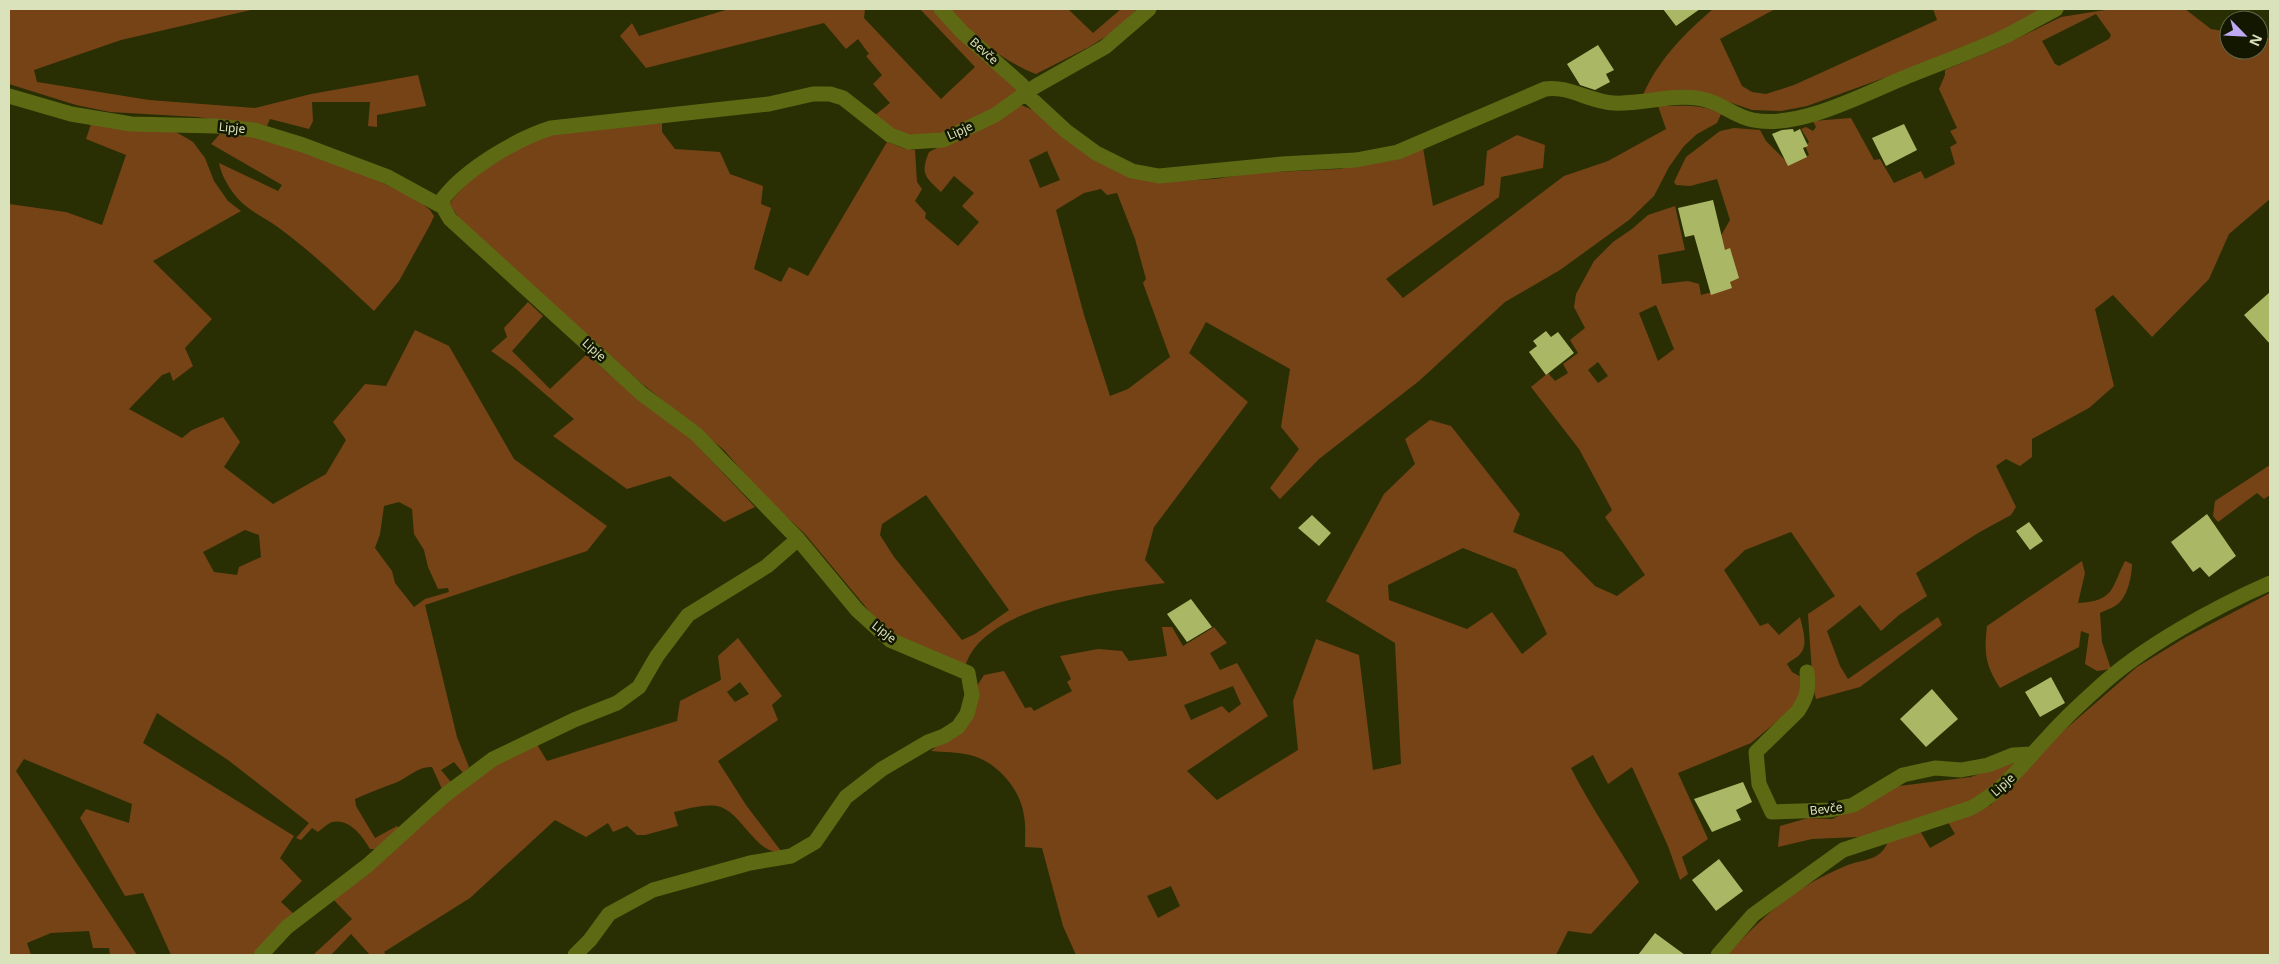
<svg xmlns="http://www.w3.org/2000/svg" width="2279" height="964" font-family="'Noto Sans',sans-serif">
	<style>
		.green { fill: #764317; fill-rule: evenodd }
		.building { fill: #aab866 }
		.lines { fill: none; stroke-linecap: round; stroke-linejoin: round }
		.minor { stroke: #5e6a13; stroke-width: 15 }
		.labels { text-anchor: middle; stroke-width: 5; stroke-linejoin: round; paint-order: stroke }
		.street-label { font-size: 12px; fill: #d9e2ba; stroke: #131700 }
	</style>
	<rect width="100%" height="100%" fill="#292f03"/>
	<path class="green" d="M9,9h246l-134,31 -87,30 3,12 112,18 106,8 56,-14 107,-19 8,31 -49,9v12l-9,-1 2,-24h-58l1,19 -4,8 -39,-10 -3,7 -70,-9 -87,-5 -34,-7 -67,-21z
		M729,9h136l-1,9 77,81 34,-32 -55,-58h14l21,22 66,58 -18,16 -58,28 -36,3 -14,-4 -21,-16 16,-13 -17,-19 9,-9 -16,-19 3,-2 -11,-15 -12,10 -22,-26 -178,45 -26,-32 12,-13 7,13z
		M949,9h119l25,24 28,-24h16l-24,23 -24,15 -53,27c-34,-13 -63,-38 -87,-65z
		M1713,9h62l-55,30 22,47 10,6 14,2 28,-9 143,-65 -4,-11h120l-43,23 -203,74 -26,5 -29,-1 -43,-15h-66c15,-35 42,-62 70,-86z
		M2111,9h74l26,20 18,3v18h30v-13l11,1v161l-41,35 -20,45 -57,58 -39,-42 -18,14 19,77 -25,22 -57,31v18l-12,9 -14,-7 -10,7 20,41 -5,8 -33,18 -62,40 11,23 -28,19 -18,16 -21,-26 -33,26 13,35 8,13 90,-62 4,8 -82,62 -44,12 -3,-12 -5,-73 27,-18 -44,-64 -46,18 -21,20 36,56 8,-3 11,12 21,-18c2,10 9,28 0,37 -3,4 -9,6 -13,10l5,8 11,6 2,8 -12,22 -42,35 -73,30 30,66 -26,18 6,17 -8,6 -12,-34 -36,-79 -24,17 -15,-29 -22,13c20,40 46,76 68,114l-48,52 -23,-3 -12,24h-480l-13,-29 -21,-78 -17,-1c0,-10 1,-21 -1,-31 -3,-27 -28,-55 -54,-61 -13,-3 -26,-3 -39,-4l10,-8 43,-68 20,-4 21,37 6,-1 3,4 38,-20 -5,-9 4,-3 -11,-23 38,-7 24,2 7,10 38,-5 -5,-29h10l11,19 31,-19 13,16 -17,10 10,17 17,-7 31,53 -81,55 30,29 81,-50 -5,-49 23,-62 43,16 14,115 28,-6 -6,-121 -69,-42 58,-107 31,-30 -10,-25 25,-19 21,6 69,88 -7,18 49,20 33,34 22,10 28,-21 -40,-58 7,-7 -33,-61 -48,-62 17,-14 7,8 13,-8 -5,-9 15,-11 -8,-13 15,-12 -11,-21 2,-13 18,-33 19,-19 19,-13 16,-14 27,-9 10,44 -27,5 4,29 26,-3 11,3 2,11 30,-8 -24,-37 15,-16 8,-14 -13,-41 -27,7 -14,-1 -2,-3 12,-25 34,-26 14,-3 26,2 6,11 23,23 20,-9 -4,-9 4,-4 -8,-13 5,-2 7,4 3,-4 -3,-6 38,-3 23,42 6,-1 14,24 27,-12 4,8 30,-15 -5,-17 7,-4 -7,-12 7,-3 -18,-39 6,-14v-5l53,-22 63,-31zM2096,14l15,21 -2,4 -50,27 -4,-2 -13,-23zM1656,305l18,44 -16,12 -19,-48zM1598,362l10,14 -10,7 -10,-13zM1463,548l53,21 31,65 -25,20 -30,-42 -25,17 -78,-29 -1,-15zM1233,686l8,18 -12,9 -7,-7 -31,14 -7,-15zM1171,886l9,20 -22,12 -11,-22z
		M1021,105l12,5 33,30 88,42 61,-3 38,-6 86,-4 54,-9 30,-12 10,58 51,-21 3,-34 30,-16 28,10 -2,23 -42,9 -2,20 -113,82 17,19 161,-122 44,-15 58,-32 -8,-23c22,0 44,-3 63,8l-4,9 -20,11 -13,12 -15,21 -15,29 -25,24 -69,50 -55,32 -86,79 -100,78 -39,40 -10,-11 29,-39 -18,-22 9,-58 -84,-47 -17,31 59,49 -94,125 -9,33 20,23c-54,8 -179,22 -199,81l-6,3 -63,-27 -27,-28 -65,-78 -45,-42 -36,-42 -95,-77 -169,-154 -11,-15c25,-34 68,-62 110,-71 34,-6 69,-7 103,-10v9l13,17 45,3 10,22 33,12 -2,18 10,4 -17,61 27,13 8,-15 19,9 79,-134 16,6 12,2 2,32 5,7 -7,12 11,12 -1,5 33,28 21,-24 -17,-16 12,-13 -20,-17 -13,16c-16,-15 -21,-18 -12,-40zM1047,151l13,29 -20,8 -11,-28zM1101,189l6,6 10,-2 18,46 11,40 -3,4 27,74 -42,32 -18,7 -26,-81 -28,-105 28,-17zM926,495l83,115 -34,24 -13,6 -68,-83 -14,-22 2,-11z
		M91,124l85,8 17,10 12,16 9,23 14,20 13,10 -88,50 59,58 -27,29 8,18 -20,15 -3,-9 -8,3 -33,34 53,29 10,-8 31,-13 17,25 -16,25 49,37 53,-30 20,-34 -13,-18 32,-38 21,2 29,-56 34,16 65,113 93,67 -20,25 -162,54 32,132 12,30 -6,6 -9,-11 -13,8 10,12 -9,7 -10,-22c-14,-1 -24,11 -37,16 -14,5 -27,10 -40,16l1,7 19,32 22,-12 4,3 -26,20h-5c-8,-14 -21,-31 -38,-27 -5,2 -10,7 -14,10l-6,-4 -11,12 -5,-2 13,-15 -81,-63 -71,-47 -14,30 151,93 -14,22 22,23 -21,21 14,13 -42,40h-82l-28,-62 -18,3 -45,-78 6,-9 43,14 3,-19 -108,-45 -8,12 121,184h-27l-1,-7h-16l-4,-17 -38,2 -24,10 4,12h-22v-751l57,8 36,13 24,-70 -40,-16zM399,502l13,7 2,25 10,16 4,17 10,22 10,-1 1,4 -24,7 -11,8 -19,-24 -3,-12 -17,-23 5,-14 4,-28zM245,530l14,5 2,22 -22,10 -2,8 -23,-3 -11,-20z
		M220,134l31,1 107,36 60,29 12,10 4,6 -4,9 -31,56 -25,30c-31,-29 -61,-58 -95,-83 -10,-8 -22,-13 -32,-21 -13,-10 -25,-28 -28,-44l59,28 4,-6 -71,-41z
		M528,302l15,14 -31,35 38,38 37,-35 22,20 82,65 64,68 -31,15 -54,-46 -43,13 -74,-53 21,-17 -59,-51 -24,-17 16,-14 -3,-9z
		M2270,465v30l-6,4 -7,-6 -39,29 -5,-6 2,-15z
		M2082,561l3,12 -7,30c37,-2 33,-15 47,-42l7,3c0,11 -4,31 -13,39 -4,4 -13,7 -19,10l2,29 9,27 -14,2 -12,-7 4,-30 -8,-3 -2,16 -79,41c-15,-23 -16,-35 -13,-62z
		M2270,593v362h-543c30,-33 62,-63 103,-82 7,-3 16,-8 24,-10 16,-4 27,-5 34,-21l31,-13 11,19 25,-14 -7,-12 43,-17 70,-72 76,-66 49,-30z
		M738,638l44,58 -10,9 6,15 -60,41 28,44 35,46c-24,6 -40,-41 -64,-45 -15,-2 -29,3 -43,6l4,14 -33,9h-8l-10,-9 -14,6 -5,-9 -22,14 -31,-17 -85,78 -86,54 2,3h-16l-19,-21 -20,21h-18l39,-36 -21,-22 139,-117 66,-37 11,18 130,-40 3,-20 41,-21 -3,-24zM740,682l9,12 -14,8 -8,-10z
		M2019,758l-14,19 -26,22 -94,33 -27,5 -46,2 -34,8 2,-21 28,-8 24,1 67,-33 72,-9z"/>
	<path class="building" d="M1663,9h37l-24,17z
		M1598,45l16,25 -8,4 4,8 -15,8 -15,-5 -13,-21z
		M1904,124l13,26 -31,16 -14,-28z
		M1793,129l1,3 6,-3 8,17 -5,2 4,9 -19,9 -16,-32 10,-4z
		M1713,200l12,50 5,-2 9,30 -9,4 2,6 -21,7 -17,-60 -9,2 -7,-29z
		M2270,292v52l-26,-29z
		M1546,331l5,6 7,-5 16,21 -28,22 -17,-23 8,-6 -4,-5z
		M2207,514l29,42 -27,21 -9,-10 -7,5 -22,-30z
		M1312,515l19,18 -12,13 -21,-18z
		M2029,522l14,19 -13,9 -14,-19z
		M1191,599l21,28 -25,15 -20,-28z
		M2051,677l14,26 -25,14 -15,-25z
		M1932,689l26,30 -32,28 -26,-28z
		M1743,782l9,20 -16,8 5,10 -29,12 -18,-33z
		M1719,859l24,32 -27,20 -24,-31z
		M1655,933l30,22h-47z"/>
	<g class="lines">
		<path class="minor" d="M941,9l21,23 60,53 4,9 40,37 30,22 36,18 27,5 123,-12 74,-4 42,-8 147,-63c23,-4 45,13 69,14 31,2 67,-13 98,-1 14,5 25,15 41,18 45,9 107,-24 148,-41 34,-14 71,-27 105,-43 17,-9 33,-18 50,-27
			M9,96l62,18 60,10 85,2 38,4 49,15 85,32 55,30
			M1807,672c2,17 0,25 -9,39l-42,41 3,32 13,28 58,-2 23,-5 50,-30 32,-7 26,2 27,-5 25,-10 19,-1
			M261,955l26,-28 81,-62 77,-70 48,-36 81,-39 43,-17 22,-16 18,-31 31,-41 79,-49 31,-27
			M575,955l15,-15 19,-26 44,-24 97,-27 41,-7 24,-14 31,-45 36,-28 46,-27 16,-6 14,-9 9,-13 5,-19 -4,-22 -78,-33 -33,-30 -59,-71 -102,-105 -54,-40 -192,-175 -7,-12 -1,-7c22,-30 74,-61 109,-72l218,-24 44,-10h17l13,4 47,37 19,7 34,-2 52,-25 41,-29 69,-39 44,-38
			M1718,955l35,-40 90,-65 128,-42c33,-18 50,-42 75,-69 16,-18 34,-35 52,-51 44,-41 117,-81 172,-105"/>
	</g>
	<g class="labels">
		<g class="street-label">
			<text transform="translate(984 51) rotate(42)" y="4">Bevče</text>
			<text transform="translate(232 128) rotate(5)" y="4">Lipje</text>
			<text transform="translate(960 131) rotate(-24)" y="4">Lipje</text>
			<text transform="translate(594 350) rotate(42)" y="4">Lipje</text>
			<text transform="translate(884 632) rotate(38)" y="4">Lipje</text>
			<text transform="translate(2003 785) rotate(-42)" y="4">Lipje</text>
			<text transform="translate(1826 809) rotate(-7)" y="4">Bevče</text>
		</g>
	</g>
	<rect width="2279" height="964" fill="none" stroke="#d9e2ba" stroke-width="20"/>
	<g transform="translate(2244 35) rotate(114)"><circle r="24" fill="#131700" stroke="#62684a"/>
	<path d="M0-4L9 19L0 12L-9 19Z" fill="#bfa9f4"/>
	<text y="-8" font-size="14" font-weight="bold" text-anchor="middle" fill="#d9e2ba">N</text>
	</g>
</svg>
